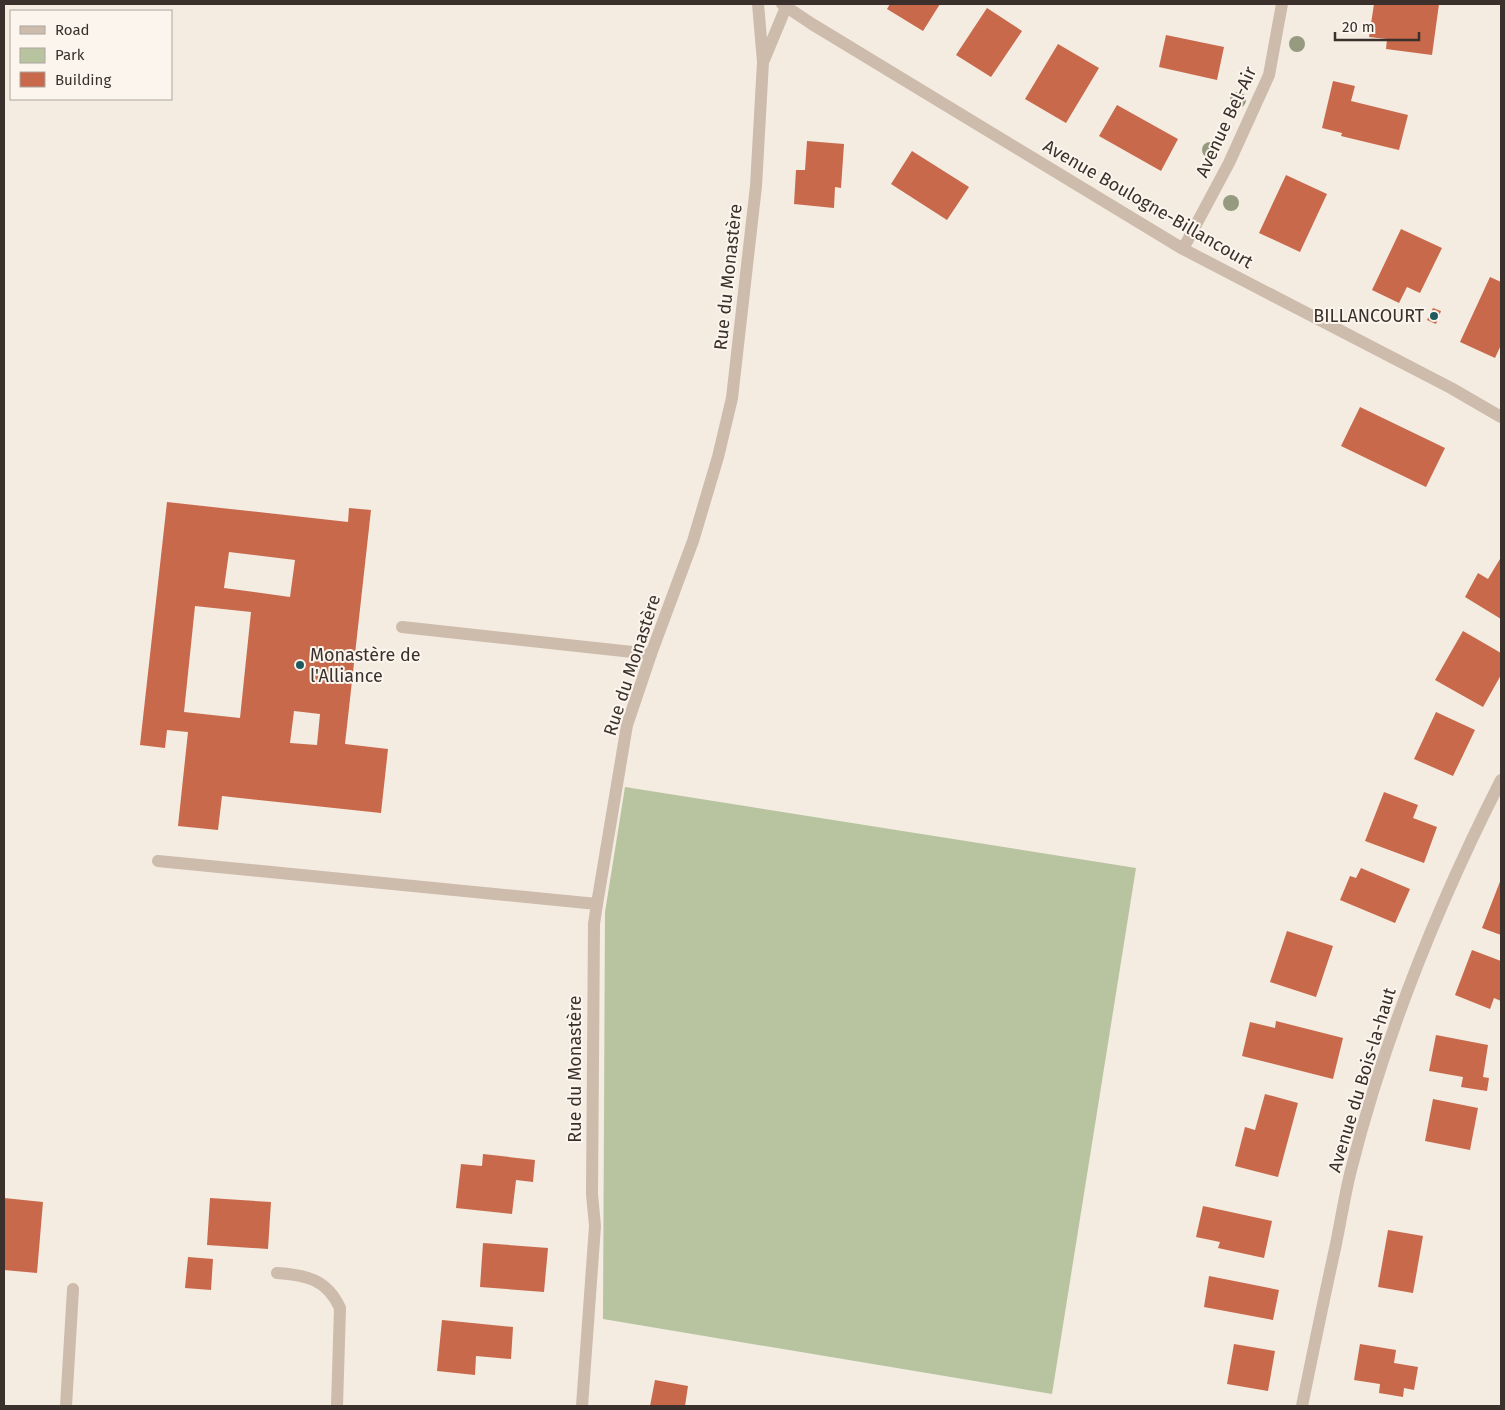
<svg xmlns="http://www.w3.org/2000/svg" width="1505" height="1410" font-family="'Fira Sans',sans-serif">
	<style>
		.green { fill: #b8c4a0 }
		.building { fill: #c8694b; fill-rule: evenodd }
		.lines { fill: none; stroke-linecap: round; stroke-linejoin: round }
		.lane { stroke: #cdbbac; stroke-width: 12 }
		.street { stroke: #cdbbac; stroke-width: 12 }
		.tree { fill: #969b7f }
		.poi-dot { fill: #1f5a5e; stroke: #fbf5ee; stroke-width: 2 }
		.labels { text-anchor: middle; stroke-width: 4; stroke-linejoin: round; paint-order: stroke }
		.street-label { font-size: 18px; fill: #3b302b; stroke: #fbf5ee }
		.poi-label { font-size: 18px; fill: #3b302b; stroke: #fbf5ee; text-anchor: end }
	</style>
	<rect width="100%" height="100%" fill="#f4ebe1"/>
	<path class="green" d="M625,787l511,81 -84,526 -449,-75 2,-407z"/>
	<path class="building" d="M890,4h50l-17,27 -36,-22z
		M1374,4h65l-7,51 -46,-6 1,-10 -18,-2z
		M987,8l35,23 -31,46 -35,-22z
		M1166,35l58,12 -7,33 -58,-13z
		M1058,44l41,24 -33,55 -41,-24z
		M1333,81l22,5 -4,15 57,14 -9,35 -58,-14 1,-3 -20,-5z
		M1117,105l61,34 -17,32 -62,-35z
		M807,141l37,3 -3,44 -6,-1 -1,21 -40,-4 2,-34h9z
		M912,151l57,36 -22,33 -56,-36z
		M1286,175l41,19 -27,58 -41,-19z
		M1401,229l41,19 -22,45 -13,-6 -8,16 -27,-13z
		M1490,277l11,5v63l-6,13 -35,-16z
		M1433,308l8,3 -5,13 -9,-4z
		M1360,407l85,41 -19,39 -85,-41z
		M167,502l181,20 1,-14 22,2 -26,234 43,5 -7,64 -159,-17 -4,34 -40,-4 10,-94 -21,-2 -2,18 -25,-3zM229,552l66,8 -5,37 -66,-9zM195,606l56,6 -11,106 -56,-6zM294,711l26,3 -3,31 -27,-2z
		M1500,559l1,1v59l-36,-22 13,-24 10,6z
		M1463,631l38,22v22l-18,32 -48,-27z
		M1436,712l39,18 -22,46 -39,-17z
		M1384,792l34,13 -5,13 24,9 -13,36 -59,-22z
		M1361,868l49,21 -15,34 -55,-23 10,-24 6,2z
		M1501,879v56l-19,-7z
		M1287,931l46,15 -17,51 -46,-15z
		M1472,950l29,11v40l-7,-3 -4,11 -35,-14z
		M1276,1021l67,17 -10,41 -91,-23 8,-34 25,6z
		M1436,1035l52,10 -5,32 6,1 -2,13 -26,-4 2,-10 -34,-6z
		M1265,1094l33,9 -20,74 -43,-11 10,-39 10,3z
		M1433,1099l45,9 -8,42 -45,-9z
		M483,1154l52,6 -2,22 -17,-2 -4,34 -56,-6 5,-44 21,2z
		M4,1198l39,4 -6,71 -33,-3z
		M210,1198l61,4 -3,47 -61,-4z
		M1203,1206l69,15 -8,37 -46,-10 2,-6 -24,-5z
		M1388,1230l35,6 -10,57 -35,-6z
		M483,1243l65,5 -4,44 -64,-5z
		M188,1257l25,2 -2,31 -26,-2z
		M1209,1276l70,14 -6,30 -69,-13z
		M442,1320l71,7 -2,32 -35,-3 -1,19 -38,-4z
		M1234,1344l41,7 -7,40 -41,-7z
		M1360,1344l36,6 -2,13 24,4 -4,23 -10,-2 -1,9 -24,-4 1,-9 -26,-4z
		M655,1380l33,6 -3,20h-35z"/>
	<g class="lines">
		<path class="lane" d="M402,627l249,27
			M158,861l439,43
			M277,1273c29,2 50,6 63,35l-3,98
			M66,1406l7,-117"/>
		<path class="street" d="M782,4l30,20 371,225 268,139 50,29
			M764,60l22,-53
			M1183,249l46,-86 40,-88 13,-71
			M582,1406l13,-180 -3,-32 2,-270 3,-20 30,-179 24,-71 42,-113 25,-84 14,-59 24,-212 7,-124 -5,-58
			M1302,1406c11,-54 22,-108 34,-162 5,-25 9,-50 15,-74 34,-135 87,-266 150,-390"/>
	</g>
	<g class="tree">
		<circle cx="1297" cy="44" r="8"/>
		<circle cx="1238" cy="100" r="8"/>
		<circle cx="1210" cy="150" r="8"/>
		<circle cx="1231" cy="203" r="8"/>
	</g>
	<g class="poi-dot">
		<circle cx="1434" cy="316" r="5"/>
		<circle cx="300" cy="665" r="5"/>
	</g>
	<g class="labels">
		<g class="street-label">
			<text transform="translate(1226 122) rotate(-65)" y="6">Avenue Bel-Air</text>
			<text transform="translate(1148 204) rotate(30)" y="6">Avenue Boulogne-Billancourt</text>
			<text transform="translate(728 277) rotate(-84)" y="6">Rue du Monastère</text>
			<text transform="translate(632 665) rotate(-72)" y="6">Rue du Monastère</text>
			<text transform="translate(575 1069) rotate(-90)" y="6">Rue du Monastère</text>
			<text transform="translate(1362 1080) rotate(-73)" y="6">Avenue du Bois-la-haut</text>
		</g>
		<g class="poi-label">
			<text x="1424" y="322">BILLANCOURT</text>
			<text x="310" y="661" text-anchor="start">Monastère de<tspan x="310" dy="21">l'Alliance</tspan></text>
		</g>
	</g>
	<rect width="1505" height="1410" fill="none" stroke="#3b302b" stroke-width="10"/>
	<rect x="10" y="10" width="162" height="90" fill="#fbf5ee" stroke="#aea6a0"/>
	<rect x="20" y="26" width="25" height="8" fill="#cdbbac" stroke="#aea6a0"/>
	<text x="55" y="35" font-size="15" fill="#3b302b">Road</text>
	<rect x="20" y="48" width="25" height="15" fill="#b8c4a0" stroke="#aea6a0"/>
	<text x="55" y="60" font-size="15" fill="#3b302b">Park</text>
	<rect x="20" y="72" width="25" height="15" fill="#c8694b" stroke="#aea6a0"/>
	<text x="55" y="85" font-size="15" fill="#3b302b">Building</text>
	<path d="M1335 32v8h84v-8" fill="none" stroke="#3b302b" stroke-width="2.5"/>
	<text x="1342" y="32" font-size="15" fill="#3b302b" stroke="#fbf5ee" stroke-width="4" paint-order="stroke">20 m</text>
</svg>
